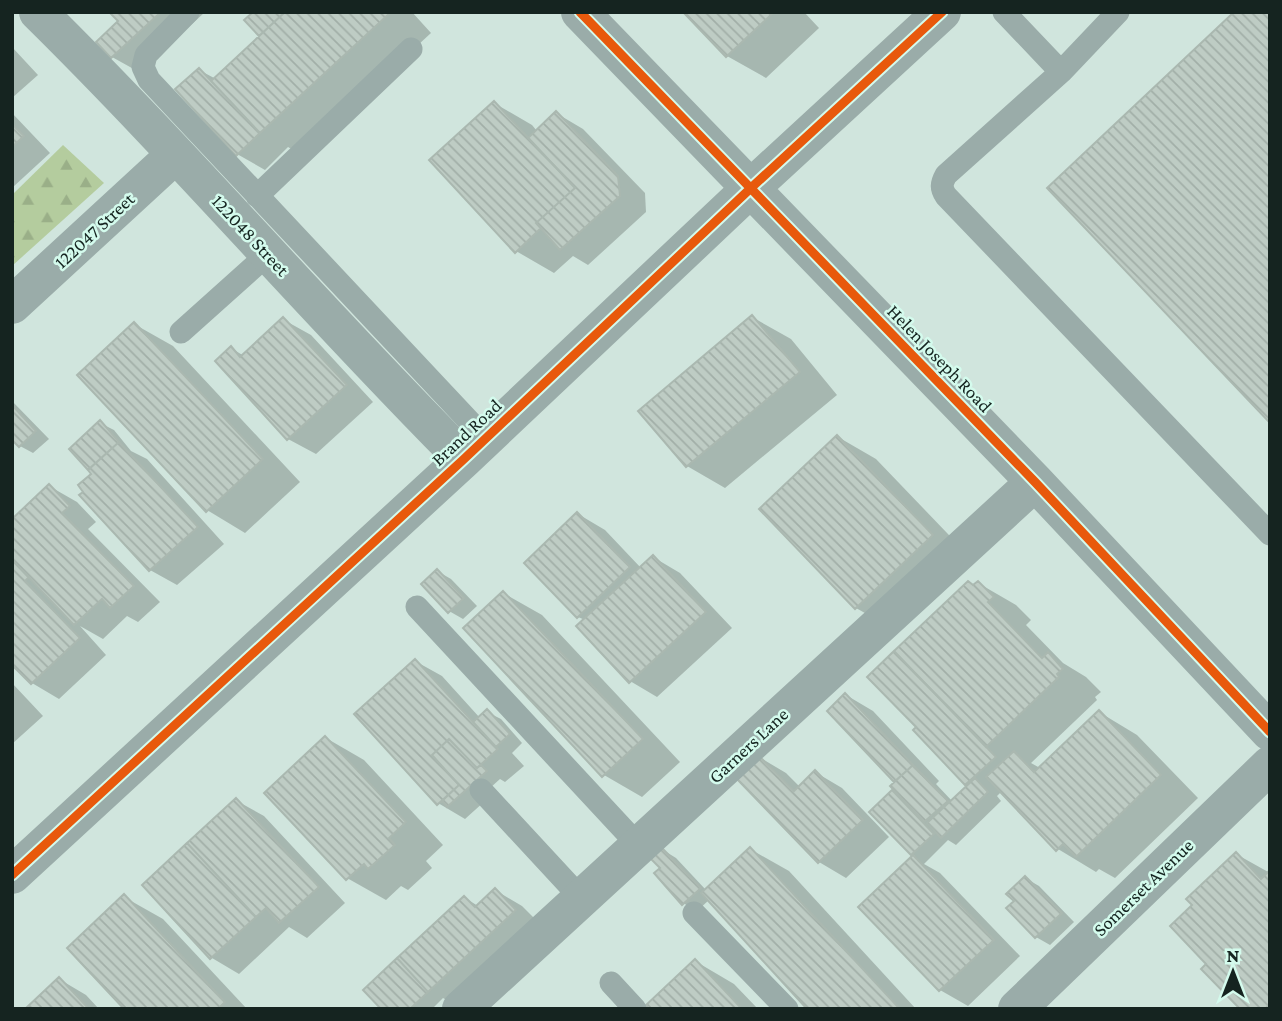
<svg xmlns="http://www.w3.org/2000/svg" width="1282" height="1021" font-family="'Crimson Pro',serif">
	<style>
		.forest { fill: url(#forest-firs) }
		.shadow { fill: #0003 }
		.building { fill: url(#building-back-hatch); stroke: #aab8b0; stroke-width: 2 }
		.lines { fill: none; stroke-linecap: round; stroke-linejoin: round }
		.lane { stroke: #9aaca9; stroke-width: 23 }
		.street { stroke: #9aaca9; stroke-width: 38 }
		.cycleway-casing { stroke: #d4fbed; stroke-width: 13 }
		.cycleway { stroke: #e8590c; stroke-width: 9 }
		.labels { text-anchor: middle; stroke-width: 5; stroke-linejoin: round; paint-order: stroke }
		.street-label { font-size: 19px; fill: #152420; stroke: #d4fbed }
	</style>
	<defs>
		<pattern id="forest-firs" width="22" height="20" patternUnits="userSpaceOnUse" patternTransform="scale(1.75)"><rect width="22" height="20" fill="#b4cc9e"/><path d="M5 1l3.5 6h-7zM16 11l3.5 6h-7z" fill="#9aaf88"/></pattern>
		<pattern id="building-back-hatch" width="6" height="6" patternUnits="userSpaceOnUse" patternTransform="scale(1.75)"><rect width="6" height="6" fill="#beccc4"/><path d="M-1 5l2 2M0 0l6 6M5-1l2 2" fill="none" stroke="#a2afa8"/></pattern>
	</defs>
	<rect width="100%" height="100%" fill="#d0e5dd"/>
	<path class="forest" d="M63,145l41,38 -92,83v-71z"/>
	<path class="shadow" d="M112,12h91l1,1 -65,59 -27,-15 8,-35z
		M255,12h157l19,21 -131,121 -12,-7 -23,23 -28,-16 -38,-84 17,9 46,-43 -15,-16z
		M685,12h119l15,16 -53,50 -39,-22z
		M12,47l26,28 -26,23z
		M494,103l38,22 5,6 19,-18 27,16 62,64 1,19 -58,53 -15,-9 -19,17 -38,-22z
		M12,113l38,40 -38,35z
		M752,317l39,22 46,56 -112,93 -38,-22z
		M284,320l27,15 62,67 -57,52 -28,-15 -57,-91 13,8z
		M134,324l39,22 127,136 -55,51 -38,-23z
		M12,401l37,38 -16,14 -13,-7 -8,-8z
		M100,423l14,7 17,21 16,8 77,85 -47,41 -27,-15 -57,-96z
		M838,437l38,22 95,99 -76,72 -39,-22 -94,-99z
		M49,486l28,16 19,20 -8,7 72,73 -22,20 -11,-6 -24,23 -23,-13 26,29 -47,44 -27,-16 -20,-161z
		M578,514l27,16 36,38 12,-11 27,16 52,55 -75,69 -27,-16 -45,-61 -7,-3z
		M437,571l14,8 26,27 -14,13 -14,-8z
		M978,583l38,22 15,15 -5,5 37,38 23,14 15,15 -6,5 2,3 -66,63 9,5 59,-56 38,23 61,63 -83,80 -16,-9 -3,3 -38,-23 -56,-58 -5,5 4,5 -45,44 -8,-5 -24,24 16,9 80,83 -52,50 -28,-16 -79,-83 54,-51 -3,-2 -20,-62 12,7 -7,-17 -67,-71 16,-16 27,16 66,70 -3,3 17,18 16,-16 -3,-2 8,-198z
		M503,593l39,22 138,147 -38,35 -38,-22z
		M415,661l27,15 38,42 7,-6 14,7 21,24 -10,10 12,13 -19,16 -5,-3 -20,18 5,4 -20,18 -27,-16z
		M12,683l31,33 -31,28z
		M326,738l38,22 79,85 -17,16 6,7 -24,22 -7,-4 -15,14 -39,-22z
		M759,757l27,16 14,14 15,-15 27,16 47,49 -43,41 -27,-16z
		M237,801l27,15 81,87 -38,35 -18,-11 -50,47 -27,-16 -68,-73z
		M750,849l39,22 127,138h-107l-100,-109 -12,11 -14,-8 -21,-35 1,-18 13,8 30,32z
		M1236,854l34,19v136h-27l-34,-45 -15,-59z
		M1025,878l14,8 35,36 -24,23 -14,-8 -27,-28 7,-7z
		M495,890l27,16 20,20 -85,80 -14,-8 -11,11h-49l82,-111 13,8z
		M124,897l39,22 84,90h-120z
		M695,961l39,23 24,25h-106z
		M59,979l27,16 13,14h-72z"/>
	<path class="building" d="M109,12h52l-50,46 -15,-16 22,-21z
		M253,12h32l-26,24 -15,-16z
		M285,12h106l-131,121 -49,-52z
		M683,12h91l-48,45z
		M1234,12h36v411l-223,-235z
		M199,68l61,65 -24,23 -61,-67z
		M494,101l81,87 -39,35 5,5 -26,25 -86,-93z
		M556,111l62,65 2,20 -60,54 -24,-27 39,-35 -47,-50z
		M12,124l12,12 -12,11z
		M752,315l48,57 -114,95 -48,-56z
		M283,317l64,68 -60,55 -72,-79 16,-15 9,11z
		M134,322l129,137 -57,53 -129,-137z
		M12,405l24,26 -17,16 -7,-7z
		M100,420l19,22 -31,28 -19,-21z
		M837,435l96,100 -78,74 -96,-100z
		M119,442l79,85 -49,44 -70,-76 4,-3 -5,-7 13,-11 -3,-4z
		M49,484l21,22 -8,7 72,73 -24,22 -8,-9 -28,26 -62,-65v-41z
		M577,512l53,55 -53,51 -53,-55z
		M653,555l53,57 -77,71 -53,-57z
		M12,560l17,17 -4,4 55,57 -49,46 -19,-19z
		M437,569l27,29 -16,15 -27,-29z
		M968,581l5,4 5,-4 16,16 -6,5 54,56 6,-6 15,17 -6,5 2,3 -73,70 -92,-96z
		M503,591l140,148 -41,38 -139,-149z
		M894,651l102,106 -31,28 -52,-55 3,-3 -49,-50z
		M415,659l83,90 -21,19 -28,-29 -17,16 27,30 -22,20 -83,-91z
		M845,693l68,72 -19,17 -67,-71z
		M487,709l23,25 -14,13 -23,-25z
		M1099,710l62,65 -85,82 -13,-13 -7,7 -70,-74 28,-26 20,21z
		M325,736l81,86 -17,16 6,7 -27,24 -4,-5 -18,16 -82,-87z
		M449,739l28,29 4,-3 6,6 -40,36 -5,-6 17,-16 -27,-30z
		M758,755l36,36 21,-21 48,50 -45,43 -83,-86z
		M913,765l35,36 -24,21 -34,-36z
		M975,778l13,14 -47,46 -14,-15z
		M892,790l42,44 -23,21 -42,-43z
		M236,798l83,89 -40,36 -13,-15 -10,9 -69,-74z
		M187,843l69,74 -46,42 -68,-74z
		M750,847l148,160 -2,2h-89l-106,-116z
		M662,848l39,40 -19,17 -28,-32 6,-5 -9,-9z
		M1236,852l25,27 9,-9v134l-5,5h-25l-39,-40 5,-5 -36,-38 22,-21 -6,-6z
		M913,855l81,85 -55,51 -81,-84z
		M1025,876l37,37 -27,25 -29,-30 8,-7 -8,-7z
		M495,888l21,22 -88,82 -31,-34 67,-62 11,11z
		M124,894l101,108 -7,7h-94l-57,-61z
		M397,958l31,34 -18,17h-29l-18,-19z
		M695,959l47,50h-93l-3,-4z
		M59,977l30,32h-64z"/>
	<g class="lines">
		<path class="lane" d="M188,12l-42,43 -3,12 6,13 336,358
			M1004,12l57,60
			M1118,12l-57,60 -115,103c-5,9 -5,13 0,21l324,338
			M257,196l154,-147
			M181,332l87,-78
			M417,607l222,239
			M481,790l100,108
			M694,913l93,96
			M611,983l24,26"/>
		<path class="street" d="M38,12c147,145 280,301 426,447
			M580,12l455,470 235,250
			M12,305l164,-151
			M12,875l452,-416 288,-272 190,-175
			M461,1009l574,-527
			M1017,1009l253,-244"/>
		<g class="cycleway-casing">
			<path id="cycleway" d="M580,12l455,470 235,250
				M12,875l452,-416 288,-272 190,-175"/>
		</g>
		<use href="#cycleway" class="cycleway"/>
	</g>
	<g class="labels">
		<g class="street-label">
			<text transform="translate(94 230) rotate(-43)" y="7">122047 Street</text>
			<text transform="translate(251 235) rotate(47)" y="7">122048 Street</text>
			<text transform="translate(940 358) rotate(46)" y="7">Helen Joseph Road</text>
			<text transform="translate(466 432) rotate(-43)" y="7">Brand Road</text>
			<text transform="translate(748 745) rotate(-43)" y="7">Garners Lane</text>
			<text transform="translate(1143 887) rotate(-44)" y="7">Somerset Avenue</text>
		</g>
	</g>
	<rect width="1282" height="1021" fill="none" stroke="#152420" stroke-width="28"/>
	<g transform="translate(1233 972)" stroke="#d4fbed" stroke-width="5" paint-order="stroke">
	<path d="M0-5L12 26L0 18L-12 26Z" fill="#152420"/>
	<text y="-10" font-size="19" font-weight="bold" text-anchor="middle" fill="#152420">N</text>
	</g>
</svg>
